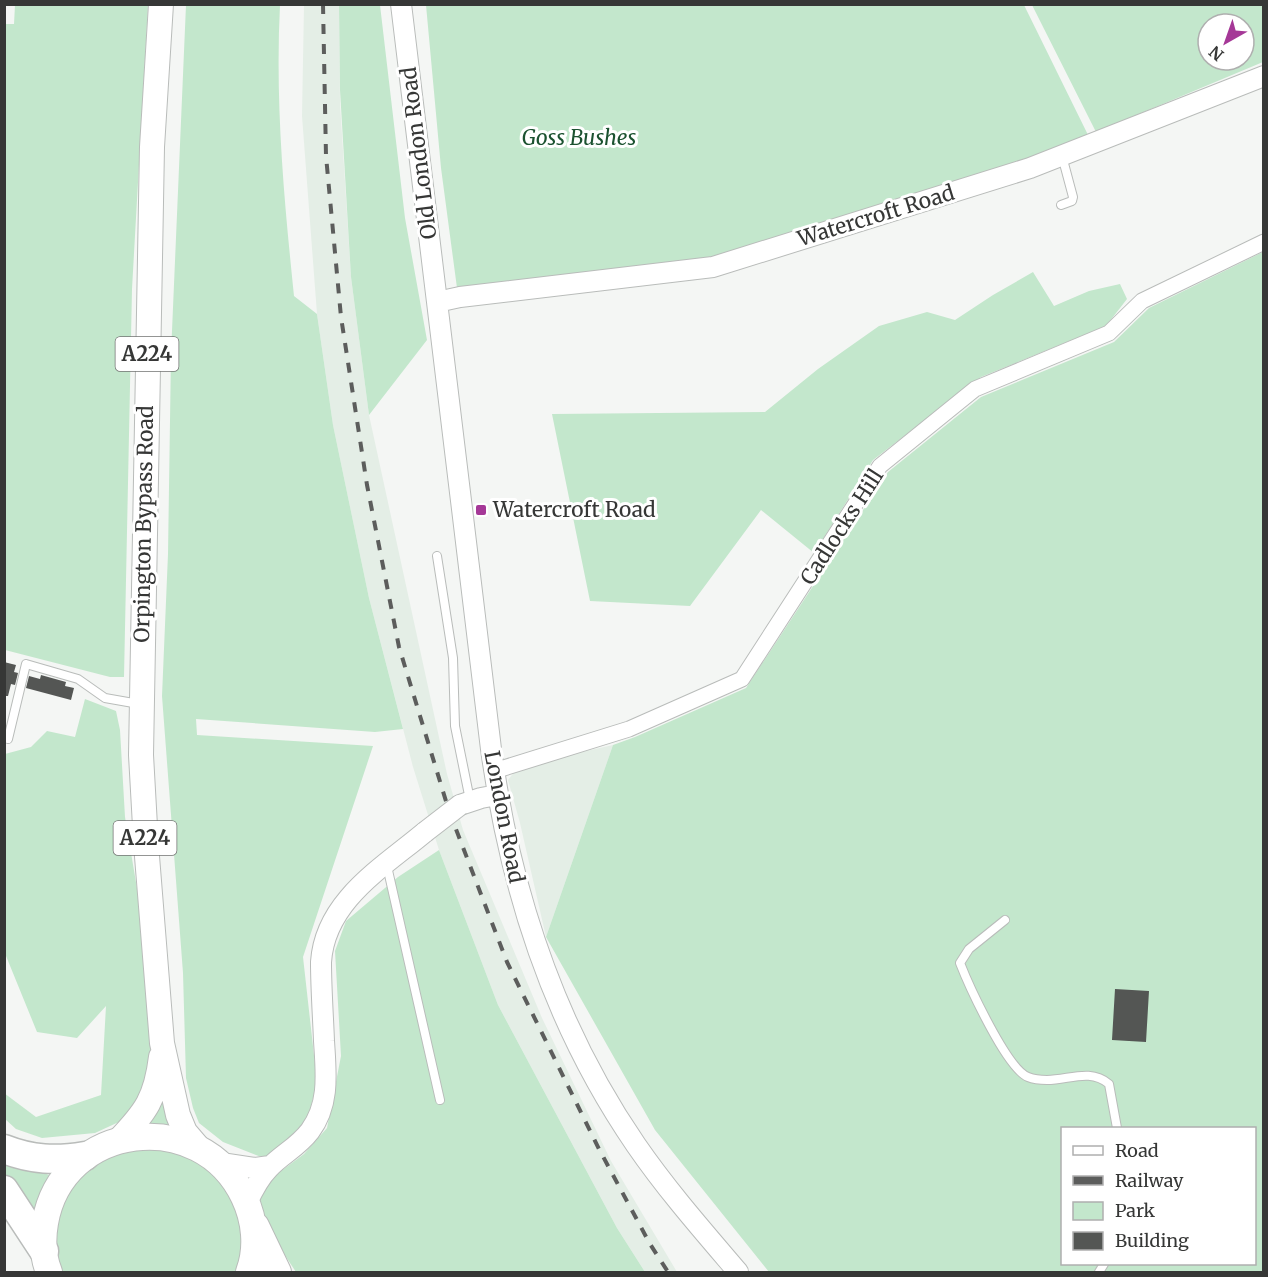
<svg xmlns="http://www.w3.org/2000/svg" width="1268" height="1277" font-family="Merriweather,serif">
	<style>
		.built { fill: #e4eee6 }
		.green { fill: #c3e7cc; fill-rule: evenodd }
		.building { fill: #545654 }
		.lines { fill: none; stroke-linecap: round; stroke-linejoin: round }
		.service-casing { stroke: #b9bcba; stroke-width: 10 }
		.minor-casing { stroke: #b9bcba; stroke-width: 17 }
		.tertiary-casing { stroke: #b9bcba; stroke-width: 22 }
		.primary-casing { stroke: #b9bcba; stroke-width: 26 }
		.trunk-casing { stroke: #b9bcba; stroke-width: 28 }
		.motorway-casing { stroke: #b9bcba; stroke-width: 31 }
		.service { stroke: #fff; stroke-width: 8 }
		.minor { stroke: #fff; stroke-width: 15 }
		.tertiary { stroke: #fff; stroke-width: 20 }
		.primary { stroke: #fff; stroke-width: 24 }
		.trunk { stroke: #fff; stroke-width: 26 }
		.motorway { stroke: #fff; stroke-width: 28 }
		.rail { stroke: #5c5d5c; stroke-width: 4; stroke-dasharray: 10 10; stroke-linecap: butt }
		.tertiary-bridge-casing { stroke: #b9bcba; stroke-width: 22; stroke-linecap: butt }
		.tertiary-bridge { stroke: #fff; stroke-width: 20 }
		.poi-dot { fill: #a53897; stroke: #fff; stroke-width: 2 }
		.labels { text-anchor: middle; stroke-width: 6; stroke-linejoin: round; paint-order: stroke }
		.shield { fill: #fff; stroke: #727372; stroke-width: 1.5 }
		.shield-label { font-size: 20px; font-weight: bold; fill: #363736 }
		.park-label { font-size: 21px; font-style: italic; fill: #1b5230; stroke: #fff }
		.street-label { font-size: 21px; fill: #363736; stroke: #fff }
		.poi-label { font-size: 21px; fill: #363736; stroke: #fff; text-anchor: start }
	</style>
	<rect width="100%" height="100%" fill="#f4f6f4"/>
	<path class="built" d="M304,5h35l1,98 11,174 18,138 78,359 16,56 79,188 69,143 66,111h-32l-28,-44 -119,-223 -59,-155 -26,-83 -44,-169 -36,-173 -16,-111 -15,-198z
		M613,745l-67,192 -26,-114 -12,-43 11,-14z"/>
	<path class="green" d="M15,5h133l-16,284 -8,388h-14l-105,-27 -1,-626h10z
		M186,5h94c-5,97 4,194 14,291l23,18 16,111 36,173 34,131 -28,3 -179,-13 1,16 176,11 -70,211 14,125 -9,36 -15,22 -24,20 -46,-18 -24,-19 -6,-15 -7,-30 -3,-105 -21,-277 6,-142 3,-200z
		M339,5h41l25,213 22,122 -58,75 -18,-138 -11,-187z
		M426,5h598l66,134 -380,119 -253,30 -16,-120z
		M1032,5h231v57l-167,70zM1208,24h36v36h-36z
		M1263,252v1020h-494l-114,-142 -109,-193 67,-192 22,-8 111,-49 142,-216 93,-75 133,-55 35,-34zM1062,1128h192v136h-192z
		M1033,272l21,34 35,-15 31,-7 7,15 -21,27 -125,51 -108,83 -59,93 -53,-43 -71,96 -100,-5 -38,-187 213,-2 53,-43 61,-43 48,-14 28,8 38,-25z
		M85,699l31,12 4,19 5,87 21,125 5,76 1,61 -14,29 -17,13 -26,12 -53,5 -26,-9 -11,-10 -1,-26 32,24 65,-22 5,-89 -29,32 -40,-6 -33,-81 1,-197 26,-7 16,-16 28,6z
		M439,850l59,155 119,223 28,44h-349l-28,-42 -10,-33 19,-23 27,-20 23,-26 14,-72 -6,-105 11,-30 52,-44z
		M164,1092l10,34 -27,-2z
		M160,1148c12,4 28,8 39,14 36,22 51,72 38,110h-177l-6,-42 12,-35 25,-29 33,-16z
		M4,1158l45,17 -9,21 -5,18 -30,-37z"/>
	<path class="building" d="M4,662l12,3 -2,7 4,1 -3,12 -4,-1 -3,12h-4z
		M41,675l25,7 -1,4 9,2 -3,12 -45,-12 3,-12 11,3z
		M1115,989l34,2 -3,51 -34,-2z"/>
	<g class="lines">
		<g class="service-casing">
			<path id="service" d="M1061,205l11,-4 1,-4 -11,-41
				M437,556l16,102 2,68 15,74
				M8,739l18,-75 52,15 27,19 34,6
				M387,866l53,234
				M1005,920l-36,29 -9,14c9,23 47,106 68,114 5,2 14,3 19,3 22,0 43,-12 62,4l8,44
				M1099,1272l5,-8"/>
		</g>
		<g class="minor-casing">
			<path id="minor" d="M494,771l135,-42 113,-50 138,-213 95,-77 134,-56 33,-32 122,-59"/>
		</g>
		<g class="tertiary-casing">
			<path id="tertiary" d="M401,4l90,745c19,141 64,278 145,396 31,45 67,86 102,127
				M437,302l23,-5 253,-30 317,-99 234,-92
				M460,805l21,-7 16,-3
				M221,1163l33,5 16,-2
				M247,1203c6,-13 12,-25 22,-35 13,-14 28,-20 41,-37 20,-27 16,-58 14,-90 -1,-26 -3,-53 -3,-79 4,-61 61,-94 104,-130"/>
		</g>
		<g class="primary-casing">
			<path id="primary" d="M161,4l-9,143 -11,608 5,89 16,199 16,72 7,17 12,14
				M118,1141c28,-29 38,-43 43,-84"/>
		</g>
		<g class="trunk-casing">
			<path id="trunk" d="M256,1226l22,46
				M49,1272c-6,-15 -7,-32 -4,-49 17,-101 156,-118 199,-26 11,23 14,51 5,75"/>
		</g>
		<g class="motorway-casing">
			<path id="motorway" d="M4,1149c28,11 52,12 81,7
				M4,1190l40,61"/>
		</g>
		<use href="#service" class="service"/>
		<use href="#minor" class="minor"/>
		<use href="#tertiary" class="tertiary"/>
		<use href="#primary" class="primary"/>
		<use href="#trunk" class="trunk"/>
		<use href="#motorway" class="motorway"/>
		<path class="rail" d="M323,4l3,152 15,161 26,168 32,162 50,164 58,151 92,187 51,95 18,28"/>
		<g class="tertiary-bridge-casing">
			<path id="tertiary-bridge" d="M425,832l35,-27"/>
		</g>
		<use href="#tertiary-bridge" class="tertiary-bridge"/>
	</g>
	<rect class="poi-dot" x="475" y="504" width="12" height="12" rx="3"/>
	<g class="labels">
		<g class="shield">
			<rect x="115.5" y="337" width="63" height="34" rx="4.5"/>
			<rect x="113.5" y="821" width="63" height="34" rx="4.5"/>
		</g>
		<g class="shield-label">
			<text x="147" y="361">A224</text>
			<text x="145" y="845">A224</text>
		</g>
		<g class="park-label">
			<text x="579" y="145">Goss Bushes</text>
		</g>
		<g class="street-label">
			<text transform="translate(419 153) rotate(-97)" y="7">Old London Road</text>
			<text transform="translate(876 216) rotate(-17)" y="7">Watercroft Road</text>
			<text transform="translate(144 524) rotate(-89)" y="7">Orpington Bypass Road</text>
			<text transform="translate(842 527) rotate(-57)" y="7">Cadlocks Hill</text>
			<text transform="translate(504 817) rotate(79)" y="7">London Road</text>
		</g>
		<g class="poi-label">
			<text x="493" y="517">Watercroft Road</text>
		</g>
	</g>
	<rect width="1268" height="1277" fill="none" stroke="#363736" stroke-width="12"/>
	<rect x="1061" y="1127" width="195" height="138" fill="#ffffff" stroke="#afafaf" stroke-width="1.5"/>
	<rect x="1073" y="1146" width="30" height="9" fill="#ffffff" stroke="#afafaf" stroke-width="1.5"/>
	<text x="1115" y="1157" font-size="18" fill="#363736">Road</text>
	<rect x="1073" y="1176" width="30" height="9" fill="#5c5d5c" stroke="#afafaf" stroke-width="1.5"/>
	<text x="1115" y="1187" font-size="18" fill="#363736">Railway</text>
	<rect x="1073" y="1202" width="30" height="18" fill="#c3e7cc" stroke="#afafaf" stroke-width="1.5"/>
	<text x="1115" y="1217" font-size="18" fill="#363736">Park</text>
	<rect x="1073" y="1232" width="30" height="18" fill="#545654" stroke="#afafaf" stroke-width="1.5"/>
	<text x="1115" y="1247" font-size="18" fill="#363736">Building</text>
	<g transform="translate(1226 42) rotate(220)"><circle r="28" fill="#ffffff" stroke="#afafaf" stroke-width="1.5"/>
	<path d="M0-4.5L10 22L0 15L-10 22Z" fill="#a53897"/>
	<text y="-9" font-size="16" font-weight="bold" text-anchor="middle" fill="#363736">N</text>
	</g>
</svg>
